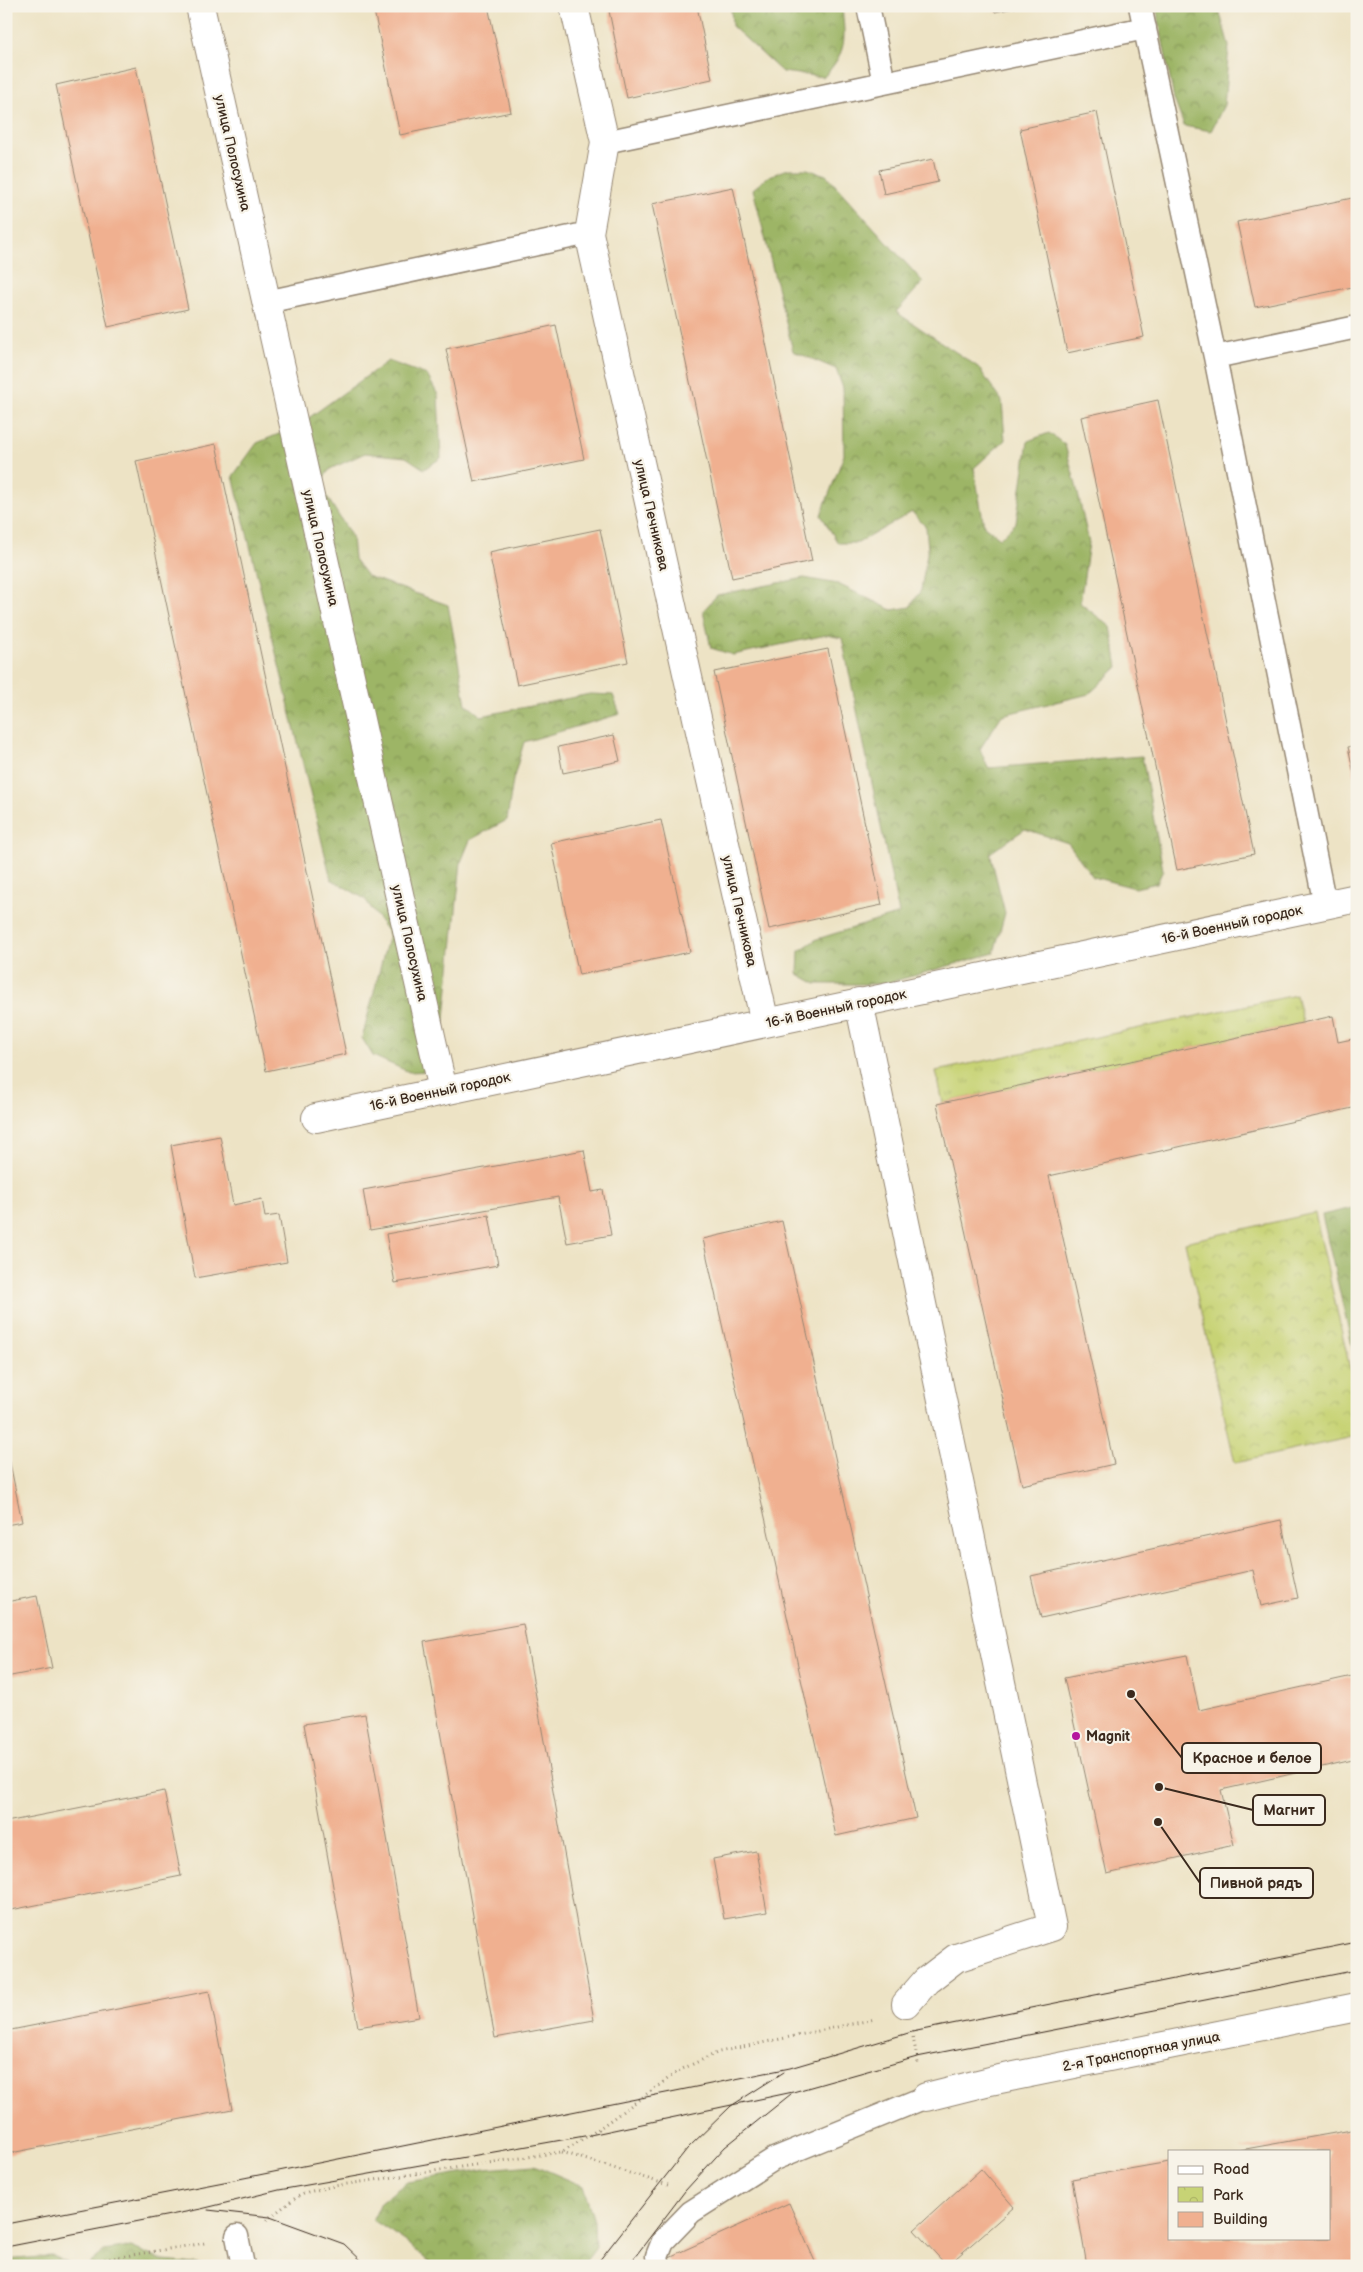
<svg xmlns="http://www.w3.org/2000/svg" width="1363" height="2272" font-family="'Balsamiq Sans',sans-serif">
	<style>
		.grass { fill: url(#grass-tufts); stroke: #817e4a }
		.forest { fill: url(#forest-crowns); stroke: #6c7042 }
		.park { fill: url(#park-crowns); stroke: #817e4a }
		.building { fill: #f0b090 }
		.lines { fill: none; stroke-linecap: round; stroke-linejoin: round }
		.service-casing { stroke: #948672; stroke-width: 25 }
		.minor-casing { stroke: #948672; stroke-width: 30 }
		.path { stroke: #948672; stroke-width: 3; stroke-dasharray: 1 4; stroke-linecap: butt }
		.service { stroke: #fff; stroke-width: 22 }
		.minor { stroke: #fff; stroke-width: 28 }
		.tram { stroke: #3b2a1e; stroke-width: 1 }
		.poi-dot { fill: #b5179e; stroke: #f7f3e8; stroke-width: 2 }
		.labels { text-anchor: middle; stroke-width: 4.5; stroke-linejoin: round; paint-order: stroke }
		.street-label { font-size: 14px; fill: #3b2a1e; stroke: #f7f3e8 }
		.poi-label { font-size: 14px; font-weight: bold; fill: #3b2a1e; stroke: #f7f3e8; text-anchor: start }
		.leader { fill: none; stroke: #3b2a1e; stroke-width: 2 }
		.callout-dot { fill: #3b2a1e; stroke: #f7f3e8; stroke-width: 2 }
		.callout { fill: #f7f3e8; stroke: #3b2a1e; stroke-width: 2 }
		.callout-label { font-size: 15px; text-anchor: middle; font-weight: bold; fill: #3b2a1e }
	</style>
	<defs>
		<pattern id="grass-tufts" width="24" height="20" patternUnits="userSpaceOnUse" patternTransform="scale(1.25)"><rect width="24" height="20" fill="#c7d375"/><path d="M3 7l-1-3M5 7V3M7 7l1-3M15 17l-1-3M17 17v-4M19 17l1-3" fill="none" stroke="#acb565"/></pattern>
		<pattern id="forest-crowns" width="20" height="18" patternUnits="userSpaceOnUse" patternTransform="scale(1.25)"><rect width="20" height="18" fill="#9db566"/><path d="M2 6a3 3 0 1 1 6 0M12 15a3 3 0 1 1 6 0" fill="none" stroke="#819353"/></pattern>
		<pattern id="park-crowns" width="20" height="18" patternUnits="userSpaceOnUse" patternTransform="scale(1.25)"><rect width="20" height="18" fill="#c7d375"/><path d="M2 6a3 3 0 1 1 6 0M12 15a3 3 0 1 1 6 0" fill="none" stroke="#acb565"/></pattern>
	</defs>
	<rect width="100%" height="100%" fill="#f7f3e8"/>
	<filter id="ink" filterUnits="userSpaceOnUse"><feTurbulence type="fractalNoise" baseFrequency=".02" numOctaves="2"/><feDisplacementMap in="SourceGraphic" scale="10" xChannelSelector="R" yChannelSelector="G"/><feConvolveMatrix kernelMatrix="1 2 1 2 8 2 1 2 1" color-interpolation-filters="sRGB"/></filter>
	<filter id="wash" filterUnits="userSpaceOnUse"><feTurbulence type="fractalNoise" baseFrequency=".0096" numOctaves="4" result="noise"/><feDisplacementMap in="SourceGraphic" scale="20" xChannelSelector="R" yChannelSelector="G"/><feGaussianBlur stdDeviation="1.12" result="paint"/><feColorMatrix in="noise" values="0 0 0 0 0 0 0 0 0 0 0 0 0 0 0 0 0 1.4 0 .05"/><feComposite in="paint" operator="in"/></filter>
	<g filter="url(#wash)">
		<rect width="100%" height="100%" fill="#ede3c5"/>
		<path class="grass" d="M1296,995l7,28 -360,80 -7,-32z"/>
		<path class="forest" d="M731,6h111c3,34 6,44 -18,71l-42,-5 -50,-46z
			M1156,6h62l11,40 -5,59 -13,26 -27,-5 -10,-27z
			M787,169h20l19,6 97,107 -27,30 82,55 24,34 3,39 -31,28 10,58 16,12 16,-15 12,-82 21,-8 16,12 11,40 13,58 -9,60 31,24 7,40 -29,27 -87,21 -22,34 8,19 154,-12 21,114 -6,13 -22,5 -42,-11 -25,-34 -43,-14 -35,24 15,60 -11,40 -110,31h-68l-18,-10 1,-23 18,-12 82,-25 -57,-276 -16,-3 -93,20 -22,-7 -8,-37 14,-16 87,-17 34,6 54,26 18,-3 11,-17 7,-42 -2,-21 -14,-15 -54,31h-20l-17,-28 23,-60 -1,-67 -7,-19 -43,-18 -40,-162 16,-13z
			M388,361l39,14 11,20 3,63 -17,11 -18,-12 -41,-4 -35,16 -11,15 33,53 2,22 13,17 81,29 18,99 15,12 109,-22 23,1 7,19 -96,28 -11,38 -6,40 -37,20 -9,22 -20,194 -12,15 -20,1 -36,-16 -11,-18 27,-104 -24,-35 -34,-20 -98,-403 24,-33 39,-16z
			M1357,1207v160l-35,-152z
			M534,2165l49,21 11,35 1,28 -13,17h-149l-25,-23 -35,-23 8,-18 26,-20 79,-13z
			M131,2247l33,14 49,5h-127l18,-15z
			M51,2256l26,10h-71v-6z"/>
		<path class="park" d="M1315,1213l42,187v36l-122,27 -50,-221z"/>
		<g id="blocks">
			<path class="building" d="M373,6h115l23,106 -111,23z
				M608,6h89l15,73 -85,19z
				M993,6h25l1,1 -24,5z
				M136,67l52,242 -80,18 -52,-242z
				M1097,112l47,225 -77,16 -47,-224z
				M933,159l5,23 -54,12 -5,-24z
				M733,187l79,374 -80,17 -80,-374z
				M1357,197v89l-102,21 -18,-85z
				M556,325l28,134 -110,23 -28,-133z
				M1158,400l96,454 -77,16 -96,-453z
				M216,444l130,610 -80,17 -130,-610z
				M600,529l28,133 -111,23 -28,-133z
				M828,649l54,256 -113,24 -55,-257z
				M614,735l6,26 -57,12 -5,-26z
				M1357,745v37h-1l-8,-35z
				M661,820l29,132 -111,23 -28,-132z
				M1333,1016l5,26 19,-4v69l-308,69 65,288 -92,21 -85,-381z
				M220,1136l13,69 29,-6 3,18 14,-2 8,47 -92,16 -24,-133z
				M584,1150l8,42 11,-2 8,45 -44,8 -9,-46 -188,33 -7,-40z
				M489,1215l9,50 -103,18 -9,-49z
				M782,1221l134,597 -80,18 -133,-597z
				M6,1443l16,79 -16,3z
				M1281,1520l17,78 -37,8 -8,-36 -212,48 -10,-42z
				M37,1596l15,72 -46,9v-75z
				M523,1624l71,396 -99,18 -71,-396z
				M1187,1655l12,55 158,-35v84l-136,31 13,55 -127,29 -43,-196z
				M365,1714l54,303 -61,10 -54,-303z
				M164,1791l17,85 -175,35v-89z
				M756,1851l11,61 -43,7 -11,-60z
				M209,1991l23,118 -226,45v-123z
				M1357,2129v137h-270l-15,-87 97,-17v76h160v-87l-89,-1z
				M981,2169l33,38 -67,59 -33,-36z
				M789,2203l28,63h-146l-4,-8z"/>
		</g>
	</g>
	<g filter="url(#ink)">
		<use href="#blocks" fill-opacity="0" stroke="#948672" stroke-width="1"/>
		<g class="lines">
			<g class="service-casing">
				<path id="service" d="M868,6l16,77 261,-55
					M1140,6l75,351 110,548
					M605,142l279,-59
					M266,302l323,-69
					M1215,357l142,-30
					M237,2236l6,30
					M659,2266l-2,-10 6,-15 28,-29 83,-53 152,-62"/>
			</g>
			<g class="minor-casing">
				<path id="minor" d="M200,6l243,1084
					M574,6l31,136 -16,91 176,790
					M859,1002l193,925 -96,31 -30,23 -20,23
					M316,1118l1041,-220
					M926,2097l64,-16 367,-74"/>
			</g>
			<path class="path" d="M913,2037l5,26
				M562,2152l109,34
				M266,2220l31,-23 11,-5 26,-6 227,-34 29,-17 90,-65 39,-18 156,-33
				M65,2266l140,-23"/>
			<use href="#service" class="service"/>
			<use href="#minor" class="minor"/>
			<path class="tram" d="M208,2210l62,7 74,27 23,22
				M6,2224l223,-43 561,-113 122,-36 445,-90
				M6,2247l195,-38 78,-19 311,-55 203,-43 124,-35 440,-87
				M595,2266l92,-117 44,-43 53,-34
				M628,2266l57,-75 40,-44 66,-53"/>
		</g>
	</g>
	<circle class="poi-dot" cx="1076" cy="1736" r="5"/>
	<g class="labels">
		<g class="street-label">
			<text transform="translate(233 153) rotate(77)" y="5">улица Полосухина</text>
			<text transform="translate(652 515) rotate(77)" y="5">улица Печникова</text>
			<text transform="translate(321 548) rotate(77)" y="5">улица Полосухина</text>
			<text transform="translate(740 911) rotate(77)" y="5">улица Печникова</text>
			<text transform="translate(1232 924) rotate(-12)" y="5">16-й Военный городок</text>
			<text transform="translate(410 943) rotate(77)" y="5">улица Полосухина</text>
			<text transform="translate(836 1008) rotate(-12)" y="5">16-й Военный городок</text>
			<text transform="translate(440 1091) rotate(-12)" y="5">16-й Военный городок</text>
			<text transform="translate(1141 2051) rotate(-11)" y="5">2-я Транспортная улица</text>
		</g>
		<g class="poi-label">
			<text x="1086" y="1741">Magnit</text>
		</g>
	</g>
	<path class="leader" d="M1131 1694L1182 1758M1159 1787L1253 1810M1158 1822L1200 1883"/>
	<g class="callout-dot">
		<circle cx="1131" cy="1694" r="5"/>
		<circle cx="1159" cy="1787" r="5"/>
		<circle cx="1158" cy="1822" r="5"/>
	</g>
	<g class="callout">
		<rect x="1182" y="1743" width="139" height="30" rx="5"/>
		<rect x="1253" y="1795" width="72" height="30" rx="5"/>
		<rect x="1200" y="1868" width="113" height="30" rx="5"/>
	</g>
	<g class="callout-label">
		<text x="1252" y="1763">Красное и белое</text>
		<text x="1289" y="1815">Магнит</text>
		<text x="1256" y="1888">Пивной рядъ</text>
	</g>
	<rect width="1363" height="2272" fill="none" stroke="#f7f3e8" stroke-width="25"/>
	<rect x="1168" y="2150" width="162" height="90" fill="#f7f3e8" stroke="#aca397"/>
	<rect x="1178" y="2166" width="25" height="8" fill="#ffffff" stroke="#aca397"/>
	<text x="1213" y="2174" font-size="15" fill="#3b2a1e">Road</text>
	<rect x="1178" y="2187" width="25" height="15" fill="url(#park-crowns)" stroke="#aca397"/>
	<text x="1213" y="2200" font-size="15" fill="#3b2a1e">Park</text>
	<rect x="1178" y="2212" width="25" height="15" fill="#f0b090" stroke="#aca397"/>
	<text x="1213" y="2224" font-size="15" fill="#3b2a1e">Building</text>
</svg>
